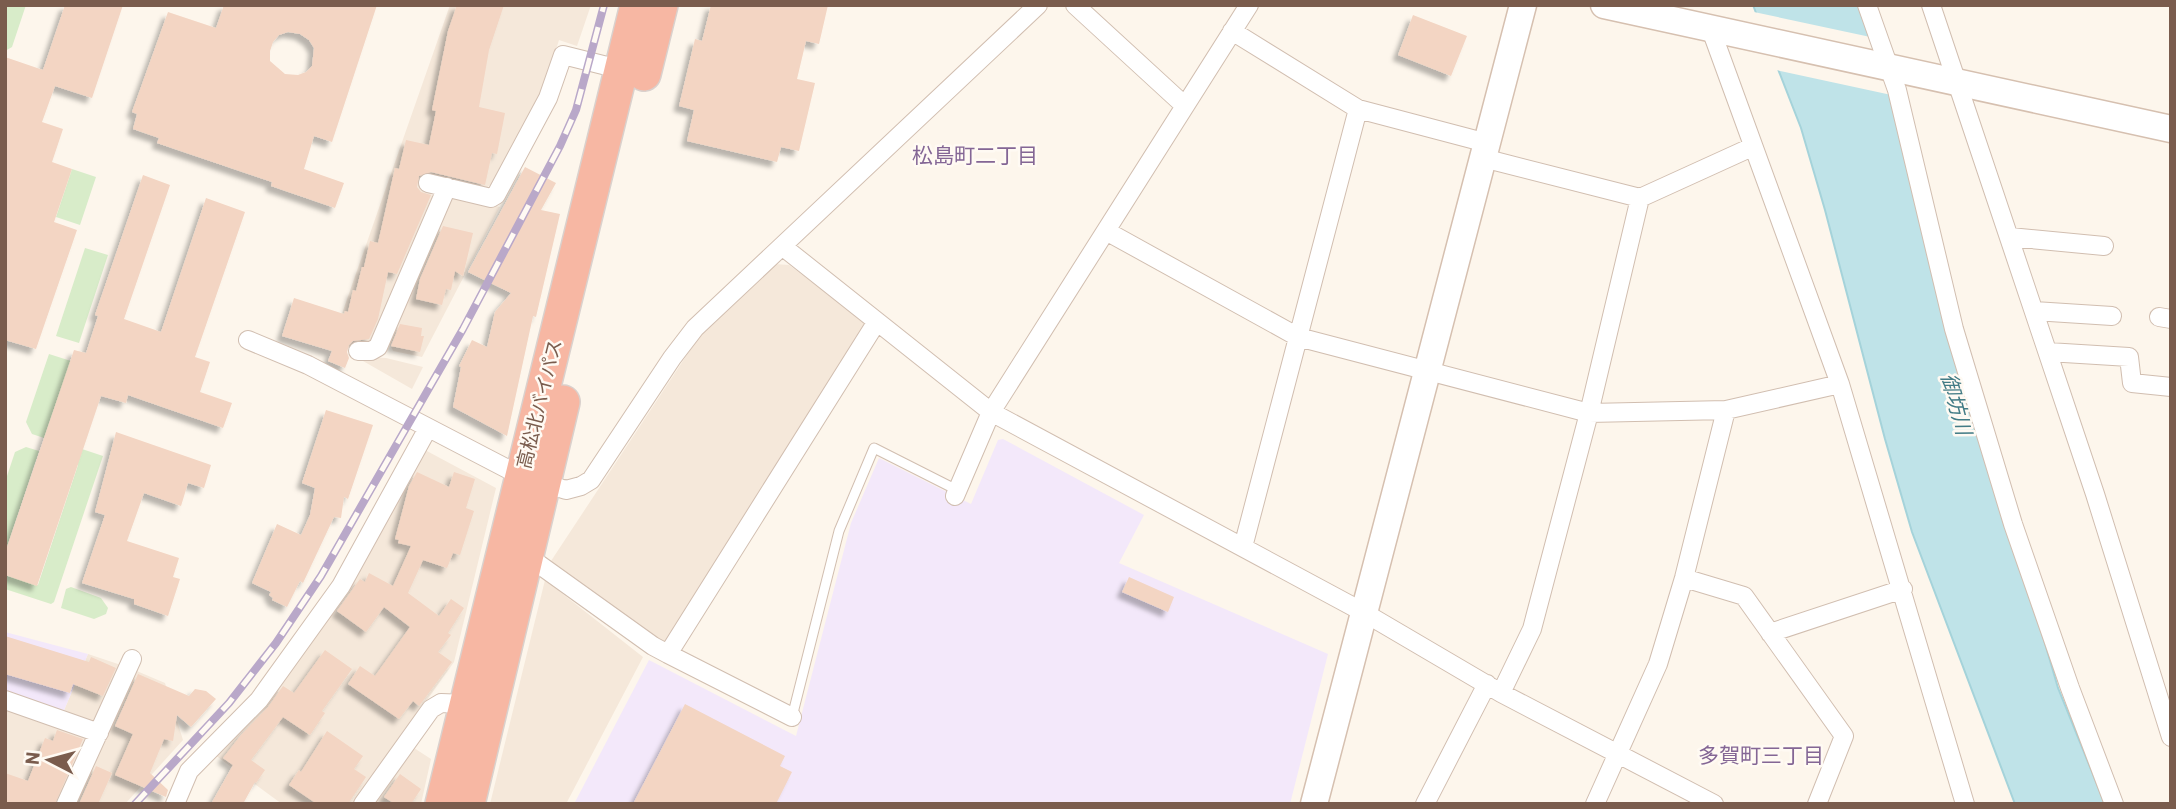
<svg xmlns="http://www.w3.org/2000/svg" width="2176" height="809" font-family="Barlow,'Noto Sans JP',sans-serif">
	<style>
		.residential { fill: #f5e8da }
		.education { fill: #f3e8fa }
		.green { fill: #d8ecc9 }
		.water { fill: #bfe3e8; stroke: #a5d3da; stroke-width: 2 }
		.pier { fill: #fdf6ec }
		.building { fill: #f3d5c3; fill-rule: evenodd; filter: url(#shadow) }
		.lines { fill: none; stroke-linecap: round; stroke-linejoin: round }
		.lane-casing { stroke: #d1beb0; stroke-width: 11 }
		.street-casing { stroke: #d1beb0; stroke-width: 20 }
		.secondary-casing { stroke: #d6c0b0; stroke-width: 29 }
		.highway-casing { stroke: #dad1cd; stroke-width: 36 }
		.lane { stroke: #fff; stroke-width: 9 }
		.street { stroke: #fff; stroke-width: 18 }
		.secondary { stroke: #fff; stroke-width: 26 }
		.highway { stroke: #f7b7a3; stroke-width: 33 }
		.rail-casing { stroke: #b9a8c9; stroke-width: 8 }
		.rail { stroke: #fffaf3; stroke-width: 5; stroke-dasharray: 16; stroke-linecap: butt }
		.labels { text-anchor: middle; stroke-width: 5; stroke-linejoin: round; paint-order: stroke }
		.street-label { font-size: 19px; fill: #7a5c4d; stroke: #fffaf3 }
		.neighbourhood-label { font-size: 21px; fill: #846695; stroke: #fffaf3 }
		.water-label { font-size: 21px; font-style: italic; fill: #437c86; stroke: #fffaf3 }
	</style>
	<defs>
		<filter id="shadow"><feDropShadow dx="-5.5" dy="5.5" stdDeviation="2" flood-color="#0004"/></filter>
	</defs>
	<rect width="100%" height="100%" fill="#fdf6ec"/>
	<path class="residential" d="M450,5h141l-14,41 -18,-6 -18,56 -46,85 -10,8 -60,-13 -3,13 8,3 3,6 -57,145 -10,7 -35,-5z
		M456,196l44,11 -78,150 -29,-6 -4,-9 58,-142z
		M774,264l15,1 79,59 -202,320 -115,-83 149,-226z
		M368,357l18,1 37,9 -11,22 -49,-28z
		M425,450l71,38 -42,174 -101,142h-71l-67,-49 49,-51 84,-112z
		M545,580l98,77 -77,147h-76z
		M88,654l36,12 -33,60 -29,-11z
		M132,669l33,14 18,57 -58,64h-52z
		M5,706l81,28 3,8 -29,62h-55z
		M414,748l17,11 -10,45h-46z"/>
	<path class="education" d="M1003,439l141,76 -25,48 209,91 -38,150h-716l75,-144 147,76 55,-213 28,-65 92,46 27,-64z
		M5,632l83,22 -26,61 -57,-20z"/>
	<path class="green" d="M5,5h21l-14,42 -7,4z
		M72,169l24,8 -16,48 -24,-8z
		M85,248l23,7 -29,88 -23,-7z
		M49,354l22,7 -27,77 -12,-4 -6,-12z
		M55,440l48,16 -49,146 -3,2 -46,-15v-14l33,10 40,-120z
		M26,447l13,4 -34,102v-71l10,-30z
		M71,587l30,11 7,10 -2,6 -12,5 -33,-11 5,-19z"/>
	<path class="water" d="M1753,5h106l35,91 128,468 36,124 47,116h-90l-103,-272 -27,-93 -60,-229 -24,-82z"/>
	<path class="pier" d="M1754,12l121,26 21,58 -120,-26z"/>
	<path class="building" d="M65,5h58l-31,93 -37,-12 -13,36 21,7 -11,33 20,7 -18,53 23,8 -41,119 -31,-9v-283l38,13z
		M224,5h153l-45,137 -18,-6 -10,33 40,14 -9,25 -64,-22 1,-4 -115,-39 2,-5 -26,-9 4,-15 -5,-2 36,-100 48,16zM288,32l12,2 9,6 5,8 -2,18 -6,6 -8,3 -13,-1 -15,-13v-10l3,-9 6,-7z
		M457,5h47l-15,45 -10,57 26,6 -8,41 -5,-1 -7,32 -54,-13 -12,4 -2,11 4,5 10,3 -34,79 -9,-2 -10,47 -9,20 -16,2 -4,4 -2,7 2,6 -4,10 -17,-7 4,-10 -50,-15 12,-38 50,16 1,-3 3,1 5,-22 3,1 6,-24h2l6,-26 8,2 17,-75 4,1 7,-29 23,5 7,-34 -4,-1 16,-79z
		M711,5h117l-9,39 -13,-3 -9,38 18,4 -16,68 -18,-4 -4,15 -90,-21 7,-31 -15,-4 16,-67 7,2z
		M1413,15l54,21 -16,40 -53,-21z
		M525,167l31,16 -15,27 19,4 -24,103 -3,-1 -26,120 -54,-29 8,-40 -2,-1 13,-26 15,7 8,-35 16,-19 -43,-21z
		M143,175l27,10 -46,134 37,13 45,-134 39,14 -50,145 15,5 -10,30 32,11 -9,25 -95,-33 -2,8 -25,-7 -64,190 -32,-11v-22l69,-203 12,3 12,-37 -3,-1z
		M443,226l30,7 -10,43 -8,-5 -4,19 -5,-1 -4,16 -26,-6 4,-20z
		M400,324l22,4 -1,8h3l-4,16 -29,-6z
		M326,410l47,15 -25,74 -4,-2 -3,21 -7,-1 -31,66 -3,-2 -13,26 -15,-7 1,-2 -4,-3 2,-3 -19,-9 25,-59 24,11 9,-20 5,-27 -13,-5z
		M116,432l95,33 -7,23 -16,-5 -7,23 -37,-13 -17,48 52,17 -6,19 7,2 -12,37 -34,-12v-5l-52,-16 23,-68 -10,-3z
		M417,472l32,15 5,-15 21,7 -9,29 8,3 -14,44 -7,-2 -6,15 -24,-8 -15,33 31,23 12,-17 13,9 -16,25 3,2 -13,17 14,10 -33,44 -6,-5 -14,18 -51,-35 12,-18 15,10 35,-49 -26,-20 -18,25 -29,-21 23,-32 5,3 4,-9 24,13 18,-40 -13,-3 1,-3 -4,-1 14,-53z
		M1129,577l45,20 -6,15 -46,-20z
		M5,636l84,26 2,-5 25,11 -13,28 -30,-12 -3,9 -65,-19z
		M325,650l27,19 -30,42 3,2 -15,22 -27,-18 -32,43 14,10 -9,13 -1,-1 -12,22h-32l22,-39 -10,-7 18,-23 27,-28 15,-21 11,7z
		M138,674l51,22 6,-7 11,2 10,8 -25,28 -14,-12 -4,26 -9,-2 -14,34 18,17 -2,7 -51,-22 18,-41 -18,-8z
		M685,704l100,52 -5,10 12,6 -16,32h-143z
		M57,730l26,9 -28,65h-50v-31l23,8 17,-43 8,3z
		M327,731l36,25 -9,13 12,8 -18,27h-31l-28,-19 10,-15 2,2z
		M96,766l16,7 -14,31h-19z
		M400,774l21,15 -10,15h-16l-11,-7z"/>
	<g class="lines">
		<g class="lane-casing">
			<path id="lane" d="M792,717l47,-186 35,-83 83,42"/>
		</g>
		<g class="street-casing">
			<path id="street" d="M1075,5l110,101
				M1867,5l30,85 57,239 59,195 57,164 44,116
				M1931,5l164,489 76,243
				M1710,27l130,357 125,420
				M1232,31l126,78
				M1483,158l157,40 112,-51
				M428,183l63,15 5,-3 52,-97 15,-43 64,16
				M1106,231l192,106 291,76 137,-3 114,-26
				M2010,237l94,9
				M782,246l209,166 372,200 138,81 213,111
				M2034,311l78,5
				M2159,317l12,2
				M248,340l60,25 213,111 45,14 15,-4 10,-6 81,-122 23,-30 343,-323
				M358,351h13l7,-4 69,-160
				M2048,352l81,5 3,26 39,4
				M955,496l36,-84 258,-407
				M1243,547l115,-438 129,34
				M526,555l127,91 15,8 208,-331
				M1684,578l60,18 100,140 -27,68
				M1770,633l133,-44
				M668,654l124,63
				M1501,693l31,-64 57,-216 51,-215
				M5,700l94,33
				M66,804l66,-145
				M175,804l14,-33 70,-71 82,-114 87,-158
				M363,804l68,-95 10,-6 25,1
				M1425,804l62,-120
				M1595,804l63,-140 26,-86 42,-168"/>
		</g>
		<g class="secondary-casing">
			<path id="secondary" d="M1604,5l567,124
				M1314,804l209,-799"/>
		</g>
		<g class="highway-casing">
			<path id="highway" d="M644,74l17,-69
				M442,804l195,-799
				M468,804l95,-402"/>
		</g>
		<use href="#lane" class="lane"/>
		<use href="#street" class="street"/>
		<use href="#secondary" class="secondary"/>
		<use href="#highway" class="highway"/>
		<g class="rail-casing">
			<path id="rail" d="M135,804l94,-101 47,-60 45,-67 142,-247 97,-183 16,-36 28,-105"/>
		</g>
		<use href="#rail" class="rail"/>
	</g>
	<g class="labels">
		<g class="street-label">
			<text transform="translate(539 404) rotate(-76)" y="7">高松北バイパス</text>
		</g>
		<g class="neighbourhood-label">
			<text x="975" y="163">松島町二丁目</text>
			<text x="1761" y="763">多賀町三丁目</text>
		</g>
		<g class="water-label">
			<text transform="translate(1956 404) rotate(75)" y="7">御坊川</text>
		</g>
	</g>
	<rect width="2176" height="809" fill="none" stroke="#7a5c4d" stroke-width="14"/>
	<g transform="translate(49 760) rotate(276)" stroke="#fffaf3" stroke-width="5" paint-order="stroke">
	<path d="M0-5L12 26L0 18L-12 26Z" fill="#7a5c4d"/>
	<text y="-10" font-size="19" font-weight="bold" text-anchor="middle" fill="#7a5c4d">N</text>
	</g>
</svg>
